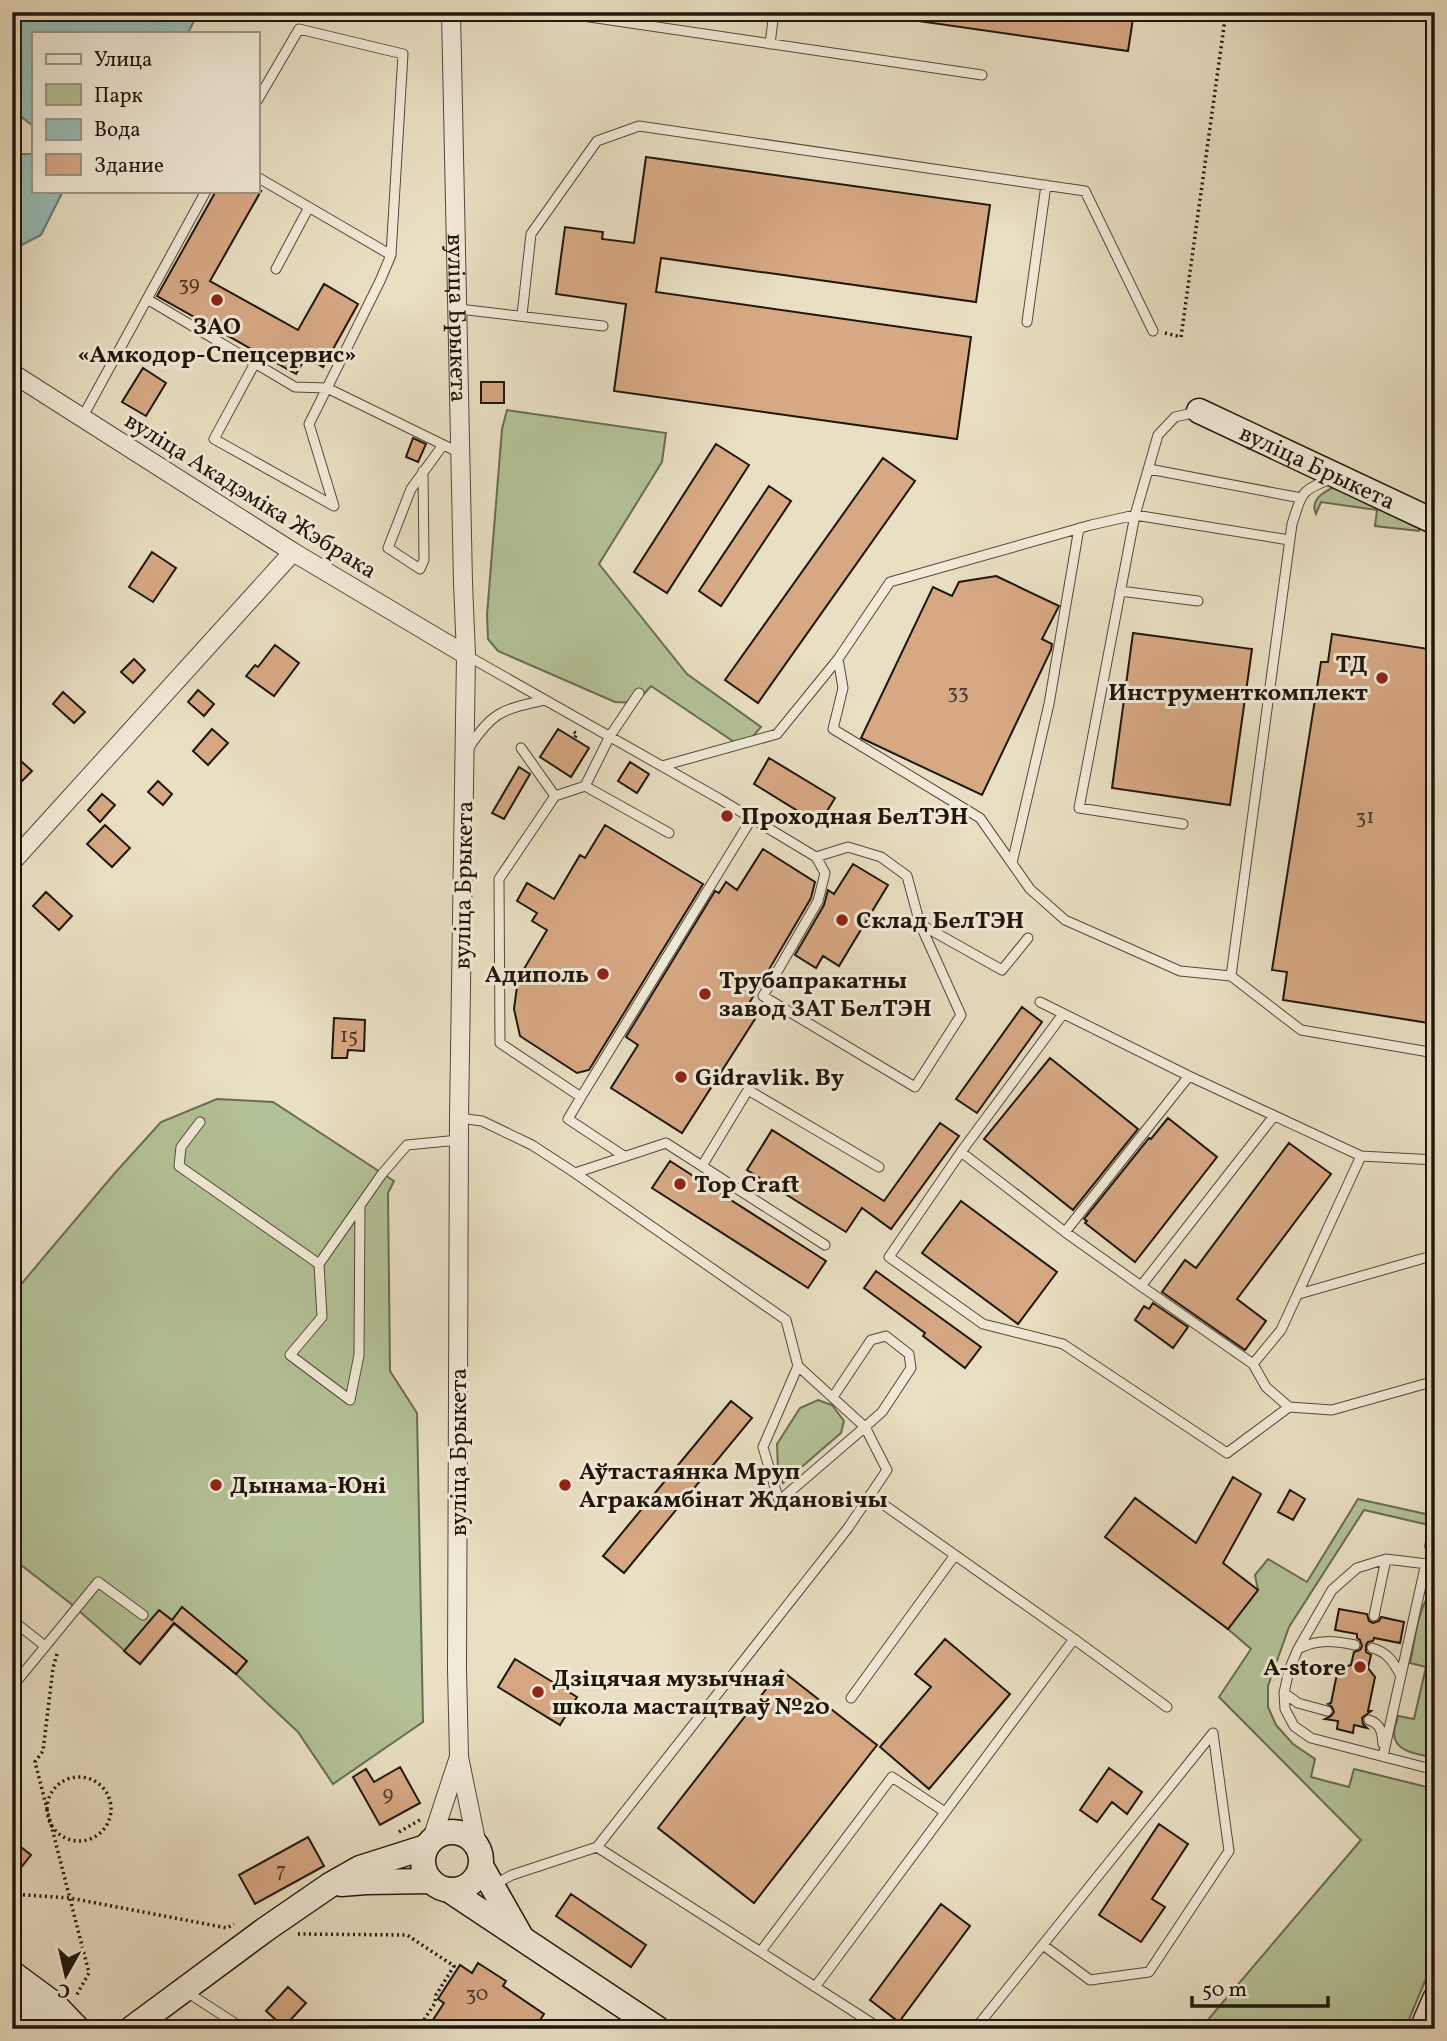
<svg xmlns="http://www.w3.org/2000/svg" width="1447" height="2041" font-family="Vollkorn,serif">
	<style>
		.green { fill: #b3c296; stroke: #696c52; stroke-width: 2 }
		.water { fill: #97bcb6; stroke: #677a73; stroke-width: 2 }
		.building { fill: #d6a884; stroke: #1f160e; stroke-width: 2 }
		.lines { fill: none; stroke-linecap: round; stroke-linejoin: round }
		.lane-casing { stroke: #52483b; stroke-width: 11 }
		.street-casing { stroke: #52483b; stroke-width: 20 }
		.secondary-casing { stroke: #1f160e; stroke-width: 27 }
		.path { stroke: #1f160e; stroke-width: 3.5; stroke-dasharray: 2 3.5; stroke-linecap: butt }
		.lane { stroke: #f1ead7; stroke-width: 9 }
		.street { stroke: #f1ead7; stroke-width: 18 }
		.secondary { stroke: #f1ead7; stroke-width: 24 }
		.poi-dot { fill: #8f2418; stroke: #f1ead7; stroke-width: 2.5 }
		.labels { text-anchor: middle; stroke-width: 6; stroke-linejoin: round; paint-order: stroke }
		.number-label { font-size: 21px; fill: #4d3a2c }
		.street-label { font-size: 24px; fill: #1f160e; stroke: #f1ead7 }
		.poi-label { font-size: 24px; font-weight: bold; fill: #1f160e; stroke: #f1ead7; text-anchor: start }
	</style>
	<rect width="100%" height="100%" fill="#e9dfc2"/>
	<filter id="stains"><feTurbulence type="fractalNoise" baseFrequency=".00286" numOctaves="4"/><feColorMatrix values="0 0 0 0 .2 0 0 0 0 .09 0 0 0 0 .02 0 0 0 .5 -.17"/></filter>
	<radialGradient id="worn" r=".72"><stop offset=".6" stop-color="#630" stop-opacity="0"/><stop offset="1" stop-color="#630" stop-opacity=".3"/></radialGradient>
	<path class="green" d="M507,410l159,23 -4,29 -63,102 88,110 74,53 -18,21 -92,-62 -15,17 -21,-1 -117,-51 -10,-12 -1,-24 15,-186z
		M1339,485l80,36v10l-44,-5 2,-16 -56,-8 -5,12c-7,-16 11,-24 23,-29z
		M217,1099l56,3 121,79 -6,12 2,178 27,42 6,309 -90,62 -35,-52 -62,-58 -62,-50 -34,40 -70,-61 -58,-45v-263l102,-121 47,-52z
		M818,1400l14,5 12,16 -3,12 -58,50 -5,-12 -1,-27 23,-36z
		M1358,1499l77,17v33l-10,-2 4,-22 -65,-15 -75,117 -21,59v21l8,18 17,19 22,15 -4,18 38,10 5,-18 81,20v168l-30,72h-205l161,-189 -142,-143 32,-48 -23,-20 30,-39 -3,-15 13,-16 39,23z
		M1435,1588v170c-15,-4 -41,-5 -41,-25 0,-5 3,-12 4,-17l16,3 12,-52 -16,-4c5,-22 8,-61 25,-75z"/>
	<path class="water" d="M26,12h172v1l-10,20h-155v93l-17,-13h-4v-77z
		M12,143l9,11h12v37h30l-22,44 -29,15z"/>
	<path class="building" d="M919,12h215l-6,39 -210,-30z
		M646,157l344,48 -14,97 -315,-44 -5,34 315,45 -14,102 -343,-48 12,-87 -70,-10 9,-67 38,5 -1,7 32,4z
		M216,191h45l-51,90 88,49 26,-46 34,20 -35,63 -17,-10 -10,17 -139,-78z
		M143,368l23,15 -20,33 -24,-14z
		M481,382h23v21h-23z
		M413,438l13,6 -8,18 -12,-5z
		M716,444l33,21 -82,128 -33,-21z
		M883,458l32,23 -157,222 -33,-23z
		M769,486l22,15 -70,105 -22,-15z
		M152,552l24,16 -23,34 -24,-15z
		M996,576l63,30 -17,33 10,5 -1,6 -69,145 -121,-57 72,-151 19,9 7,-14z
		M1133,633l119,16 -22,156 -118,-17z
		M1332,634l103,16v374l-152,-24 4,-28 -15,-2 49,-308h7z
		M275,645l24,18 -25,33 -28,-20 9,-11 3,2z
		M134,659l11,11 -12,13 -12,-11z
		M198,690l16,14 -10,12 -16,-14z
		M63,692l22,20 -11,11 -21,-19z
		M212,729l16,14 -20,22 -15,-14z
		M558,729l31,19 -18,29 -31,-20z
		M12,753l20,18 -20,20z
		M769,758l66,40 -16,26 -65,-40z
		M630,762l19,12 -12,19 -19,-12z
		M519,767l11,7 -26,45 -12,-6z
		M158,781l14,13 -9,11 -15,-13z
		M102,794l13,11 -15,17 -12,-12z
		M105,825l25,23 -18,19 -25,-23z
		M605,825l98,59 -114,186 -12,3 -57,-37 -6,-27 4,-30 29,-49 -15,-9 5,-8 -20,-12 10,-18 27,16 26,-44 5,3z
		M763,849l52,33 -4,16 -67,114 11,7 -73,114 -71,-45 27,-43 -12,-8 89,-146 4,2 7,-11 11,8z
		M853,864l35,21 -49,81 -16,-10 -7,12 -21,-13 29,-50 4,-15 6,4z
		M46,892l26,24 -13,14 -26,-24z
		M1022,1007l20,15 -65,91 -21,-14z
		M334,1018l31,2 -1,31 -16,-1 -1,8h-15z
		M1050,1058l88,71 -65,81 -89,-71z
		M1168,1118l49,39 -82,105 -50,-39 2,-2 -3,-2 65,-81 2,1z
		M940,1123l19,13 -68,93 -29,-21 -16,24 -99,-62 25,-40 112,71z
		M1289,1143l42,31 -94,125 29,22 -21,29 -83,-58 23,-32 11,8z
		M670,1161l156,100 -18,27 -156,-100z
		M961,1201l96,71 -39,52 -96,-71z
		M876,1271l105,76 -16,21 -42,-32 2,-3 -61,-45z
		M1153,1303l35,24 -15,21 -38,-28 9,-14 5,3z
		M731,1401l21,17 -128,155 -21,-17z
		M1233,1477l28,17 -38,69 35,27 -30,39 -123,-92 30,-39 61,45z
		M1290,1490l15,9 -12,21 -15,-8z
		M182,1607l65,54 -11,13 -62,-51 -34,41 -16,-13 35,-41 13,10z
		M1339,1609l28,5 2,7 4,2 6,-2 2,-4 23,5 -4,21 -26,-5 -1,3 -5,1 -2,3v7l5,3 -3,13 7,9 -7,34h3l-9,7 1,6 4,4 -13,-3 -1,8 -16,-4 1,-8 -13,-2 6,-3 3,-4 -2,-5 -4,-3 3,-1 7,-34 13,-4 3,-13 6,-2 2,-4 -2,-6 -3,-2v-4l-22,-4z
		M945,1639l65,55 -81,95 -49,-42 51,-60 -16,-13z
		M515,1659l62,38 -17,28 -62,-38z
		M781,1670l96,75 -123,158 -96,-75z
		M400,1767l20,36 -40,22 -27,-48 13,-8 8,13z
		M1109,1768l33,24 -15,22 -15,-12 -15,20 -17,-12z
		M1159,1824l29,20 -36,55 13,8 -24,35 -42,-27z
		M308,1837l16,29 -69,38 -16,-29z
		M12,1840l19,15 -19,24z
		M571,1894l75,51 -15,22 -75,-51z
		M941,1904l29,22 -71,96 -29,-22z
		M478,1963l28,18 -3,5 41,28 -10,15h-38l-10,-7 -5,7h-54l17,-26 -6,-4 22,-34 12,8z
		M288,1987l18,16 -22,24 -18,-16z"/>
	<g class="lines">
		<g class="lane-casing">
			<path id="lane" d="M556,12l426,63
				M770,44l4,-32
				M257,101l42,-72 104,25 -12,201
				M257,177l134,78 -11,26 -53,107 133,65
				M276,269l33,-62
				M147,299l148,88 32,1 -18,36 25,82 -120,-67 41,-76
				M459,309l144,17
				M522,315l9,-81 66,-93 42,-15 446,65 68,140
				M1027,322l19,-137
				M82,418l124,-227
				M1149,469l152,29
				M423,471l1,89 -4,9 -32,-21 23,-59 32,-44
				M1333,478c-33,13 -30,13 -41,46l-61,452 70,54 134,23
				M1120,591l78,10
				M466,655l252,143 98,59 32,-10 33,10 26,19 13,48 82,46 26,-32
				M838,659l5,29 -10,41 147,89 50,71 35,31 115,51 51,5
				M521,748l34,48
				M468,749c25,-38 33,-39 77,-49
				M662,766l115,-32 61,-75 52,-77 201,-57 44,-10 154,25
				M585,786l84,47
				M1183,824l-104,-16 56,-293 23,-80 17,-18 22,-5
				M816,857l9,16 -7,28 -55,95 152,91 46,-72 -41,-91
				M1012,863l37,-159 30,-176
				M1040,1002l149,74 172,80 -80,174 -28,34 13,23 23,20 43,3 103,-29
				M581,1097l171,-279
				M1274,1116l-133,170 -76,-54 -104,-80 -72,105 94,67 80,20 164,109 62,-46
				M459,1118l23,3 50,24 43,28 211,147 12,46 -35,81 16,54 86,-74 -67,-61
				M200,1122l-19,25 -2,19 140,98 63,-90 25,-29 52,-5
				M961,1152l102,-138
				M624,1156l-56,-37 13,-22 -81,-54 -1,-164 56,-83 30,-10 25,-50 29,-43
				M1361,1156l74,4
				M702,1166l46,-76 131,77
				M575,1173l91,-30 159,102
				M1065,1232l124,-156
				M319,1264l3,53 -32,38 60,45 9,-45 1,-149
				M1141,1286l112,78
				M1299,1294l136,-39
				M1435,1565l-49,-6 -29,9 -25,22 -34,59 -9,21 -5,23 1,16 9,17 17,12 124,32
				M1374,1616l12,-57
				M12,1620l33,26
				M1074,1639l93,68
				M1300,1648c19,-9 34,-7 55,-3
				M1372,1648c16,4 22,15 29,28
				M12,1687l86,-105 45,33
				M1284,1693l14,10 29,8
				M851,1698l104,-143
				M1369,1720c12,4 13,12 14,24
				M1383,1756l43,-193
				M597,1847l284,182
				M493,1885l19,-10 85,-28 251,-319 39,-58 -22,-43 17,-15 29,-44 -2,-14 -23,-18 -15,4 -38,57
				M761,1951l131,-174 53,35
				M815,1987l259,-348 -204,-144
				M185,1991l59,38
				M975,2029l238,-296 16,118 -80,121 -59,8 -47,-35"/>
		</g>
		<g class="street-casing">
			<g id="street">
				<path id="s1" d="M451,12l12,571 3,72 -7,463 -2,551 2,88 18,88"/>
				<path d="M12,373l281,179 173,103"/>
				<path d="M12,862l281,-310"/>
				<path d="M432,1839l27,-82"/>
			</g>
		</g>
		<g class="secondary-casing">
			<g id="secondary">
				<path id="s2" d="M1199,411l236,111"/>
				<circle cx="452" cy="1861" r="29"/>
				<path d="M481,1866l39,69"/>
				<path d="M341,1884l25,-2 65,-1"/>
				<path d="M449,1890l209,139"/>
				<path d="M12,1973l42,31 24,25"/>
				<path d="M12,1999l33,25 10,5"/>
				<path d="M131,2029l135,-100 64,-44 30,-17 66,-21"/>
				<path d="M1422,2029l13,-30"/>
			</g>
		</g>
		<path class="path" d="M1165,333l16,4 45,-325
			M574,732l3,2 -3,5
			M57,1654l-4,14 -10,83 -8,11 54,211 -13,23
			M47 1809a32 32 0 1 1 64 0a32 32 0 1 1-64 0Z
			M399,1832l21,-12
			M12,1894l58,4 157,30 7,-4
			M298,1934l109,1 47,31 -18,29 -1,8 -17,26"/>
		<use href="#lane" class="lane"/>
		<use href="#street" class="street"/>
		<use href="#secondary" class="secondary"/>
	</g>
	<g class="poi-dot">
		<circle cx="217" cy="300" r="7"/>
		<circle cx="1382" cy="678" r="7"/>
		<circle cx="727" cy="816" r="7"/>
		<circle cx="842" cy="920" r="7"/>
		<circle cx="603" cy="974" r="7"/>
		<circle cx="705" cy="994" r="7"/>
		<circle cx="681" cy="1077" r="7"/>
		<circle cx="680" cy="1184" r="7"/>
		<circle cx="216" cy="1485" r="7"/>
		<circle cx="565" cy="1485" r="7"/>
		<circle cx="1360" cy="1667" r="7"/>
		<circle cx="538" cy="1692" r="7"/>
	</g>
	<g class="labels">
		<g class="number-label">
			<text x="189" y="290">39</text>
			<text x="958" y="698">33</text>
			<text x="1365" y="823">31</text>
			<text x="349" y="1042">15</text>
			<text x="388" y="1800">9</text>
			<text x="281" y="1877">7</text>
			<text x="477" y="2000">30</text>
		</g>
		<g class="street-label">
			<text dy="8" stroke="none"><textPath href="#s1" startOffset="306">вуліца Брыкета</textPath></text>
			<text dy="8" stroke="none"><textPath href="#s2" startOffset="131">вуліца Брыкета</textPath></text>
			<text transform="translate(251 495) rotate(32)" y="8">вуліца Акадэміка Жэбрака</text>
			<text transform="translate(463 885) rotate(-89)" y="8">вуліца Брыкета</text>
			<text transform="translate(458 1452) rotate(-90)" y="8">вуліца Брыкета</text>
		</g>
		<g class="poi-label">
			<text x="217" y="334" text-anchor="middle">ЗАО<tspan x="217" dy="28">«Амкодор-Спецсервис»</tspan></text>
			<text x="1368" y="672" text-anchor="end">ТД<tspan x="1368" dy="28">Инструменткомплект</tspan></text>
			<text x="741" y="824">Проходная БелТЭН</text>
			<text x="856" y="928">Склад БелТЭН</text>
			<text x="589" y="982" text-anchor="end">Адиполь</text>
			<text x="719" y="988">Трубапракатны<tspan x="719" dy="28">завод ЗАТ БелТЭН</tspan></text>
			<text x="695" y="1085">Gidravlik. By</text>
			<text x="694" y="1192">Top Craft</text>
			<text x="579" y="1479">Аўтастаянка Мруп<tspan x="579" dy="28">Агракамбінат Ждановічы</tspan></text>
			<text x="230" y="1493">Дынама-Юні</text>
			<text x="1346" y="1675" text-anchor="end">А-store</text>
			<text x="552" y="1686">Дзіцячая музычная<tspan x="552" dy="28">школа мастацтваў №20</tspan></text>
		</g>
	</g>
	<rect width="1447" height="2041" fill="none" stroke="#e9dfc2" stroke-width="42"/>
	<rect x="14" y="14" width="1419" height="2013" fill="none" stroke="#1f160e" stroke-width="3.5"/>
	<rect x="21" y="21" width="1405" height="1999" fill="none" stroke="#1f160e" stroke-width="2"/>
	<rect x="32" y="32" width="228" height="161" fill="#f1ead7" stroke="#9d9587" stroke-width="2"/>
	<rect x="46" y="54" width="35" height="10" fill="#f1ead7" stroke="#9d9587" stroke-width="2"/>
	<text x="94" y="66" font-size="21" fill="#1f160e">Улица</text>
	<rect x="46" y="84" width="35" height="21" fill="#b3c296" stroke="#9d9587" stroke-width="2"/>
	<text x="94" y="102" font-size="21" fill="#1f160e">Парк</text>
	<rect x="46" y="119" width="35" height="21" fill="#97bcb6" stroke="#9d9587" stroke-width="2"/>
	<text x="94" y="136" font-size="21" fill="#1f160e">Вода</text>
	<rect x="46" y="154" width="35" height="21" fill="#d6a884" stroke="#9d9587" stroke-width="2"/>
	<text x="94" y="172" font-size="21" fill="#1f160e">Здание</text>
	<g transform="translate(66 1975) rotate(188)" stroke="#f1ead7" stroke-width="5" paint-order="stroke">
	<path d="M0-5L12 26L0 18L-12 26Z" fill="#1f160e"/>
	<text y="-10" font-size="19" font-weight="bold" text-anchor="middle" fill="#1f160e">С</text>
	</g>
	<path d="M1192 1996v10h136v-10" fill="none" stroke="#1f160e" stroke-width="3.5"/>
	<text x="1202" y="1996" font-size="21" fill="#1f160e" stroke="#f1ead7" stroke-width="5" paint-order="stroke">50 m</text>
	<rect width="100%" height="100%" filter="url(#stains)"/>
	<rect width="100%" height="100%" fill="url(#worn)"/>
</svg>
